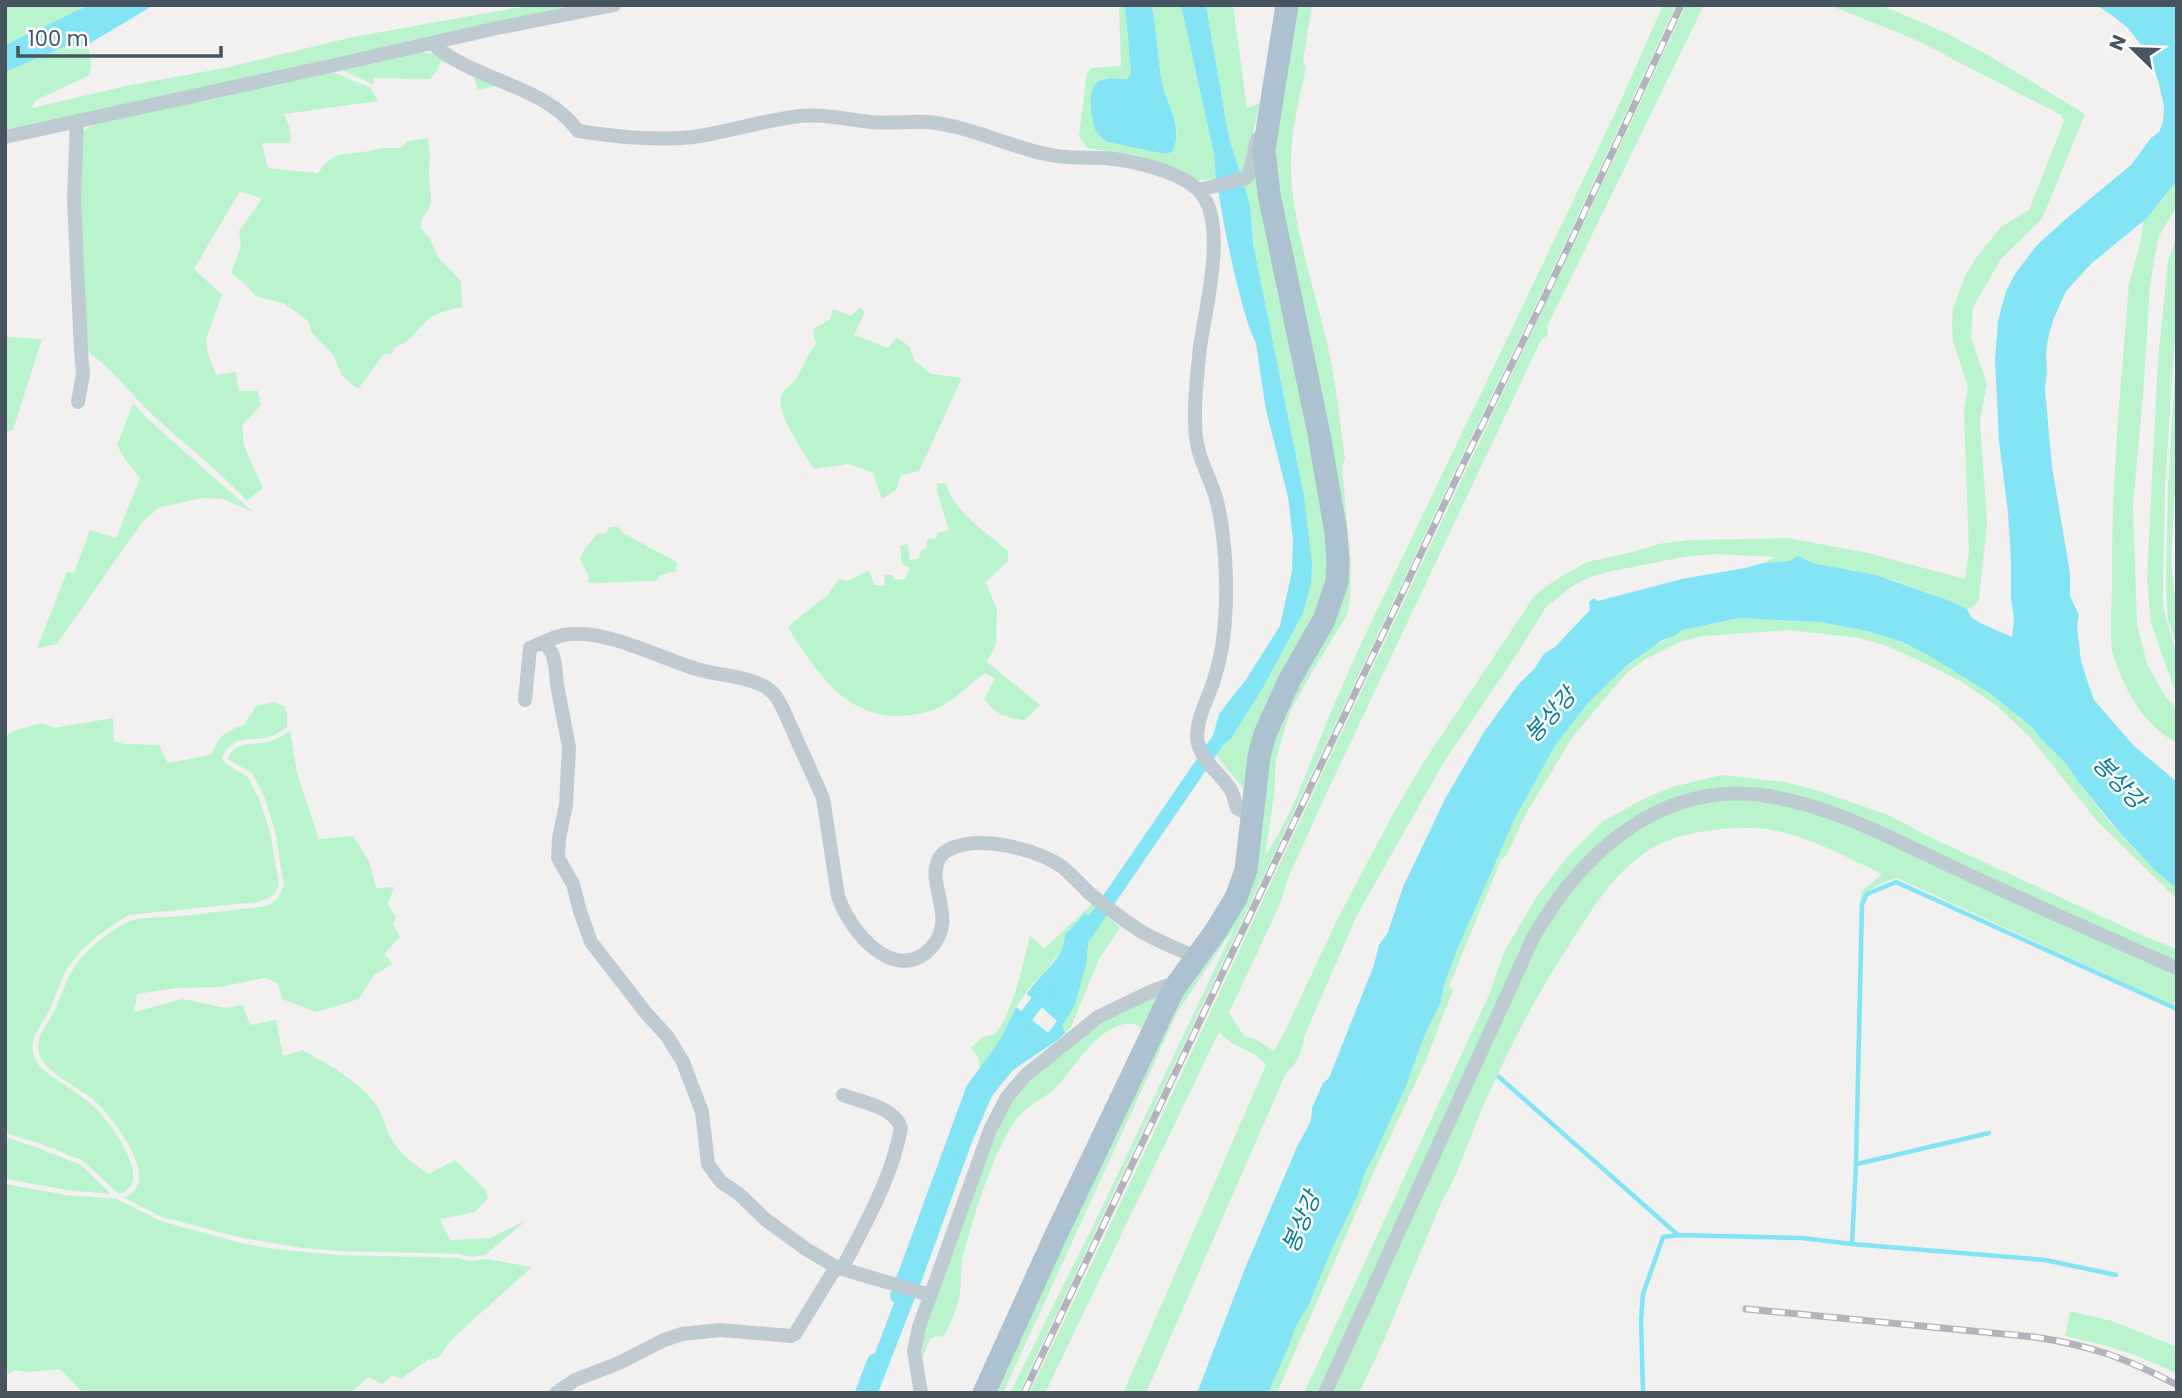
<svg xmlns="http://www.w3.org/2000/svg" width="2182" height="1398" font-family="Poppins,'Noto Sans KR',sans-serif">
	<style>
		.green { fill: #baf4cd }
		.water { fill: #83e4f5 }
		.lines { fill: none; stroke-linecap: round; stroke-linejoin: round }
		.stream { stroke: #83e4f5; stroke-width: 4.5 }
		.canal { stroke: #83e4f5; stroke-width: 14 }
		.street { stroke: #bfcbd3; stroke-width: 14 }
		.primary { stroke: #adc1d1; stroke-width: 23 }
		.rail-casing { stroke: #b1b5bb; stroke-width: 7 }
		.rail { stroke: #fff; stroke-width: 4.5; stroke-dasharray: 13; stroke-linecap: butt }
		.labels { text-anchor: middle; stroke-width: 5; stroke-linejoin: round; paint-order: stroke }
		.water-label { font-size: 23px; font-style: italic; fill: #038097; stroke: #fff }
	</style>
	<rect width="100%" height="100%" fill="#f3f0f0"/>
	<path class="green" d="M5,5h84l-84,40z
		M533,5h48l-79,15 -335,76 -162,34v-58l61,-26 21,-1c4,12 6,20 1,31l-52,24 -4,8 94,-22 99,-18 128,-31z
		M1119,5h6l6,68 -3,6h-26c-9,23 -19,45 5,63l58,12 7,-2 5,-19 -1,-9 -15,-44 -9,-75h29l33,149 2,25 -20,1 -57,-24 -52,-8 -8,-12 8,-63 4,-5 30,-2z
		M1206,5h27l14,103 13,-5 -16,66 -3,5 -11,-32 -6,-32z
		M1295,5h17l-9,57 3,5c-6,29 -14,60 -15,90 -2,59 24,133 37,190 8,37 12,75 17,112l-3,8 9,100 -1,30 -3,18 -35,57 -22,40 -14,47 -2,36 -9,61c24,-36 39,-77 55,-117 12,-30 25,-60 38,-89l260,-543 45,-102h13l-131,281 -82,168 -444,939h-9l85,-171 140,-296 -58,87 -174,380h-11l186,-396 53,-75 41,-187 67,-134 -67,-440z
		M1686,5h18l-157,322 1,8 -7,5 -212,448 -41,90 -8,26 -51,109 15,23 13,4 17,11 11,-20 53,-113 55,-104 30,-51 112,-168 20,-15 32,-18 46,-10 25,-8 30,-4 100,-2 80,15 97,26 4,-27 -5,-140 4,-25 -15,-46 -1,-16 1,-16 12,-33 11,-18 25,-31 28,-17 35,-89 -3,-6 -147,-76 -85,-34h52l63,27 49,26 92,56 -43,105 -41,40 -28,48 -2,31 16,46 -7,36 7,104 -8,75 -6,8 -6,2 -22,-10 -52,-19 -77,-16 -11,-6 -15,3 -27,2 12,-6 -60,-3 -31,3 -72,14 -22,6 -16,8 -28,22 -27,44 -75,111 -87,153 -53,122c-2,16 -6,25 -18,36l-140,320h-23l143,-328c-14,-18 -30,-14 -47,-33l-174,361h-16c108,-220 209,-442 314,-663 114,-242 230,-482 343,-725z
		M417,52l19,2 65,31 -24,5 -3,-15 -33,-14 -4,10 -7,8 -57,-1 1,7 -38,-18z
		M326,69l45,19 7,13 -94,13c4,9 9,19 6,29h-28l6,25 50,5 8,-11 12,-7 32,-4 11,-3h20l7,-7 20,-3 2,16 -1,22 2,23 -2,10 -7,9 -1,11 8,8 9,20 23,24 1,26c-8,2 -19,4 -27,8 -16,8 -21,27 -40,32l-3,7h-8l-26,35 -16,-13 -8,-20 -22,-23 -4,-12 -23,-17 -30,-8 -9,-11 -15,-12 10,-27 -2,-15 23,-32 -22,-8 -46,78 28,26 -16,44 2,15 8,21 20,-3 3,19h19l3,14 -19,20 2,21 19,42 -16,13c-28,-31 -62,-56 -93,-85 -24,-22 -43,-50 -71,-67l-3,-103v-110l6,-7 16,-9 112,-21z
		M1256,169l50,221 25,191 -81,216 -31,-38 -7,-12 3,2 16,-10 33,-53 39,-73 8,-29 -7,-88 -51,-253 -3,-37 -6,-21z
		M2177,181v25l-19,32 -8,48 -7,110 -10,109 4,119 10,40 18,32 12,13v34c-34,-18 -53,-54 -64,-89 -4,-16 -1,-52 -1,-70 -1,-100 9,-200 17,-300 4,-15 15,-50 14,-63l13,-13z
		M2177,236v70l-12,180 -2,100v21l14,49v34l-4,-4 -22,-63 -4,-44 11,-220 10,-98z
		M860,307l5,5 -11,23 34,13 9,-11 13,10 4,13 17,14 31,4 -43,93 -18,4 -5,15 -14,9 -9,-26 -25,-9 -34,5c-9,-15 -41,-59 -32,-75 3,-7 12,-10 15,-16 7,-12 9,-22 19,-34l-3,-15 17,-10 3,-10 18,7z
		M5,337l37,2 -29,91 -8,2z
		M2177,338v117l-6,106 6,55v31l-9,-27 -2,-34 2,-100z
		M133,403l17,18 103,91 -30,-13 -21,-1 -42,9 -18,15 -85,122 -20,4 30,-76 7,1 16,-43 26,8 24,-60 -16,-20 -7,-13z
		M937,483l9,1c9,29 40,48 62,67v10l-22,21 11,28 -1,34 -9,18 53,43 -15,15c-19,-2 -29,-5 -41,-21l11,-20 -10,-6c-14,10 -28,25 -43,33 -12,7 -28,9 -41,10 -57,2 -85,-46 -113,-88l6,-7 34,-26 11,-16 8,2 22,-11 5,15 10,1 1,-11h7l2,5 11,-1 5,-11 -8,-4 -2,-18 8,-2 2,16 9,-1 2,-9 6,-2v-9l9,-1 1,-5 12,-3 -12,-38z
		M610,527h8l5,6 54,29 -1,9 -15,4 -5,6 -67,2 -1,-8 -8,-16 4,-9 13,-16 9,-1z
		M1739,618c42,1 86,2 127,12 49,13 131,60 165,96 4,4 6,9 10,13 8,10 19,17 26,27 4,5 8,12 12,17 29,39 61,75 98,106v10l-80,-78 -67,-84 -33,-31 -35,-24 -25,-13 -50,-23 -28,-8 -69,-8 -87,6 -21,5 -33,16 -20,14 -18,20 -39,47 -45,74 -21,44 -5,4 -52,126 4,4 -27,70 -54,116 -95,217h-9l21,-47 7,-20 12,-19 23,-56 27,-56 6,-20 13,-25 29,-64 20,-54 15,-30 3,-17 13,-35 32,-77 25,-53 42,-76 33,-42 36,-35 7,-4 6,-8 44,-25z
		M275,702l10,5 2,7v13c-5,3 -10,7 -15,9 -21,7 -36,-4 -50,21l3,6 23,14 11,22 11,33 9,52 -5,11 -15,7 -131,13 -31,21 -18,17 -13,17 -18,43 -14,23 -2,11 3,11 5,9c17,14 37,24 53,39 16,15 64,77 26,88l-36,-33 -44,-18 -34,-10v-396l8,-6 29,-8 12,5 59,-10 1,23 10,3 35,1 9,18 43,-8c10,-20 11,-23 33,-30l12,-19z
		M290,731l7,42 22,66 34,-3 16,25 7,27 18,-1 -6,17 8,13 -3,7 7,13 -16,17 9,10 -19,11 -15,24 -43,13 -34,-13 -4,-16 -14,-5 -44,9 -44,1 -39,6 -3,18 49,-13 43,9 17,-3 7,20 26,-5 7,36 20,-6c25,15 57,31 74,56 6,9 8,20 13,30 8,17 24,28 39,38l26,-14 30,29 3,9 -13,14 -35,7 10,21 40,-2 37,-18 -42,35 -13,2 -13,-3 -120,-3 -37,-3 -60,-10 -80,-21 -39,-20 6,-1c5,-5 10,-10 10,-18 2,-23 -28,-62 -44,-77 -15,-13 -45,-26 -54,-43 -10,-18 7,-33 14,-48 6,-13 10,-28 17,-39 12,-20 35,-39 56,-49 11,-6 39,-4 53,-6 26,-3 53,-6 79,-9l11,-3 7,-6 6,-13 -9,-54 -11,-35 -12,-23 -23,-13 -1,-3c8,-16 25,-12 41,-15 7,-2 14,-7 21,-11z
		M1721,775l64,7 34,9 69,24 44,23 212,98 33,13v15l-373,-164h-127l-114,81 -241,512h-18l185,-398 15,-43 33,-56 31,-40 35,-35 43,-23 26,-11z
		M1732,798l41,3 69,21 335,149v26l-4,8 -276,-127c-17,5 -28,9 -37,25l2,-12 20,-17c-40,-19 -85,-45 -130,-46 -28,-1 -73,4 -98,19 -39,23 -59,58 -83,95 -35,53 -64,110 -90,169 -13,30 -22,63 -40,92l-60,144 -22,46h-29l204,-447c10,-16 20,-34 32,-49 31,-40 70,-74 119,-89 15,-5 31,-7 47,-10z
		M1093,903l27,25 -21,31 -28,68 -6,6 -4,-7 14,-21 12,-50 2,-18 4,-7 -28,5v10l-21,28 -11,10 -17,24 -14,29 -22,33 -2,-12 -7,-9c4,-4 8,-8 12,-11 4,-2 8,-1 11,-3 17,-13 31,-77 36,-99l14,14z
		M1165,994l-20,37c-13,-14 -29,-6 -43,4 -19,14 -31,38 -49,55 -11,10 -25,15 -34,26 -24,28 -46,103 -56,139 -3,13 -1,25 -3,37 -2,17 -9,31 -17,45l-6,-1 -7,3 -9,22 1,-28 88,-236 71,-65 75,-37z
		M5,1137l33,11 43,17 30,29 -44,-4 -62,-11z
		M5,1184l61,11 51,4 44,22 80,22 33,6 65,6 119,3 14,3 15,-2 45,8 -79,71 -15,20 -11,2 -26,19 -8,-4 -11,9 -14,-7 -17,16h-258l-13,-3 -20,-21 -33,3 -12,-2 -5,4h-5z
		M2070,1311l42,10 65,26v27c-40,-20 -69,-29 -112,-38z"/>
	<path class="water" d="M89,5h65l-67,40 -21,1 -61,26v-27z
		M1125,5h27c4,24 5,48 9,72 4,27 24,48 11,75l-7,2 -58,-12c-5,-4 -9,-7 -12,-13 -4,-11 -9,-41 4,-48 8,-4 20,-2 29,-2l3,-6z
		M1181,5h25l18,105 6,32 11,32 -25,5 -2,-25z
		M2096,5h76l5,5v171l-30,37 -55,45 -26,28 -12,27 -5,16 -3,17 1,20 -2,18 7,78 18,106v23l9,19 -2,11 4,35 9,28 4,11 40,46 43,36v107l-22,-19 -34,-36 -42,-51 -13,-19 -25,-25 -9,-12 -41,-33 -63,-39 -26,-13 -34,-11 -48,-9 -81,-4 -57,12 -8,6 -12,4 -37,27 -36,35 -33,42 -42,76 -57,130 -13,35 -3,17 -15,30 -20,54 -29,64 -13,25 -6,20 -27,56 -23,56 -12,19 -7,20 -21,47h-71l49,-127 51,-119 14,-26 1,-13 11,-25 6,-5 45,-113 5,-20 9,-13 15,-45 42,-88 39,-67 34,-47 16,-16 10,-15 11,-7 35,-37 -1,-8 5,-4 4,3 84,-22 63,-11 18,-5 27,-2 8,-5 18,8 60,11 69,24 22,10 4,8 9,6 32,14 2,-18 -3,-20v-38l-3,-48 -9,-72 -4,-82 3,-38 8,-30 9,-17 22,-29 30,-27 64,-53 20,-27 8,-6 4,-11 1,-15 -6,-26 -14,-31 -16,-21 -19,-15z
		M1244,185l6,21 3,37 51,253 8,67 -1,21 -8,29 -39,73 -33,53 -16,10 -3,-2 2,-3 -2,-4 7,-26 28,-36 33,-52 12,-55 1,-31 -5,-43 -22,-87 -10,-66c-2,-7 -6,-13 -8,-20 -13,-44 -23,-90 -30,-135z
		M1085,913l16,13 -8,4 -4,7 -3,27 -11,41 -13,21 3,7 -6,6 -46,31 -21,26 -20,46 -53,146 -15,-6 40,-103 28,-83 10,-21 -2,-6 22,-33 14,-29 32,26 9,-12 -30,-27c11,-19 38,-35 38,-59z
		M896,1288l20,7 -38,98h-14l11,-40 22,-58z"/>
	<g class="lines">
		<path class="stream" d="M1499,1077l179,158 124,3 50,6
			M1857,1164l132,-31
			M2116,1275l-71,-15 -193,-16 4,-80 6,-260 5,-10 29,-12 281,127
			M1643,1393l-2,-73 2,-26 20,-57 15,-2"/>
		<path class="canal" d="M1084,936l139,-203
			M1016,1030l30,-40
			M897,1296l76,-207 17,-23
			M862,1393l12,-32"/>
		<path class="street" d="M432,43c40,38 113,41 146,88 38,6 76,10 115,6 36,-5 71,-17 107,-21 25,-2 46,3 70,6 20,2 39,-1 58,0 41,4 79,24 118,32 19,5 39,3 58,4 27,2 76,13 95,33 30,31 6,118 1,156 -3,30 -7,61 -4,90 2,22 14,40 20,61 9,33 12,87 9,121 -1,20 -4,39 -10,57 -5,20 -22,47 -17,67 5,20 23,31 33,47 3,6 4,12 6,18l15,8
			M77,121l-3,78 7,152 2,23 -5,28
			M5,137l321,-70 171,-39 117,-23
			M1199,190l47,-12 4,-6 7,-33
			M544,642l8,11 3,11 2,21 12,62 -3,58 -7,33 -1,20 15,26 7,27 11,31 55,71 21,23 16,26 19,50 6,52 13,18 18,12 27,26 40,29 30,18 94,28
			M525,700l5,-52c13,-6 27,-13 41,-14 39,-3 91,25 129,36 22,6 47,6 67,18 8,5 12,13 16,21l40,89 15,98c11,34 56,90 93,52 27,-29 -4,-62 7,-87 5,-14 28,-18 42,-18 25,0 60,9 81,23 10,8 18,17 27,26 16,13 34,27 51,38 18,11 39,19 58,28
			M842,1269c23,-45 50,-91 59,-141 -6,-21 -40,-26 -58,-33
			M556,1393l19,-13 44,-17 45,-23 18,-6 38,-4 71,6 4,-2 41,-67
			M921,1393l-7,-42 5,-24 71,-197 17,-33 19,-22 72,-58 54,-26 27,-10
			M1325,1393l208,-455c47,-83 125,-156 228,-143 70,9 135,46 198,75 72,34 145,66 218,98"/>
		<path class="primary" d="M984,1393l71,-156 118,-247 42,-58 21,-34 10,-28 13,-114 6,-22 24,-53 35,-61 13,-38 1,-22 -2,-27 -17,-99 -50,-240 -5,-44 23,-145"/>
		<g class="rail-casing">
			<path id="rail" d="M1746,1309l289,28c57,9 91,21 142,48
				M1024,1393l443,-937 82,-168 132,-283"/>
		</g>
		<use href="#rail" class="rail"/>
	</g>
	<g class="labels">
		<g class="water-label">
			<text transform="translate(1550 715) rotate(-48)" y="8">봉상강</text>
			<text transform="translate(2119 782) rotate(46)" y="8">봉상강</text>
			<text transform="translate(1301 1222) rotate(-67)" y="8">봉상강</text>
		</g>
	</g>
	<rect width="2182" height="1398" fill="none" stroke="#46555f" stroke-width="14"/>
	<g transform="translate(2133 49) rotate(293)" stroke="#ffffff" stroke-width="5" paint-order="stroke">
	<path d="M0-5L12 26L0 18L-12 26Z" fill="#46555f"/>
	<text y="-10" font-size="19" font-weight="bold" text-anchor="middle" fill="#46555f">N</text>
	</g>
	<path d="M18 46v10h203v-10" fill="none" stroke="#46555f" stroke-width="3.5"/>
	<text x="28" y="46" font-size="21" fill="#46555f" stroke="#ffffff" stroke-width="5" paint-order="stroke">100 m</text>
</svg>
